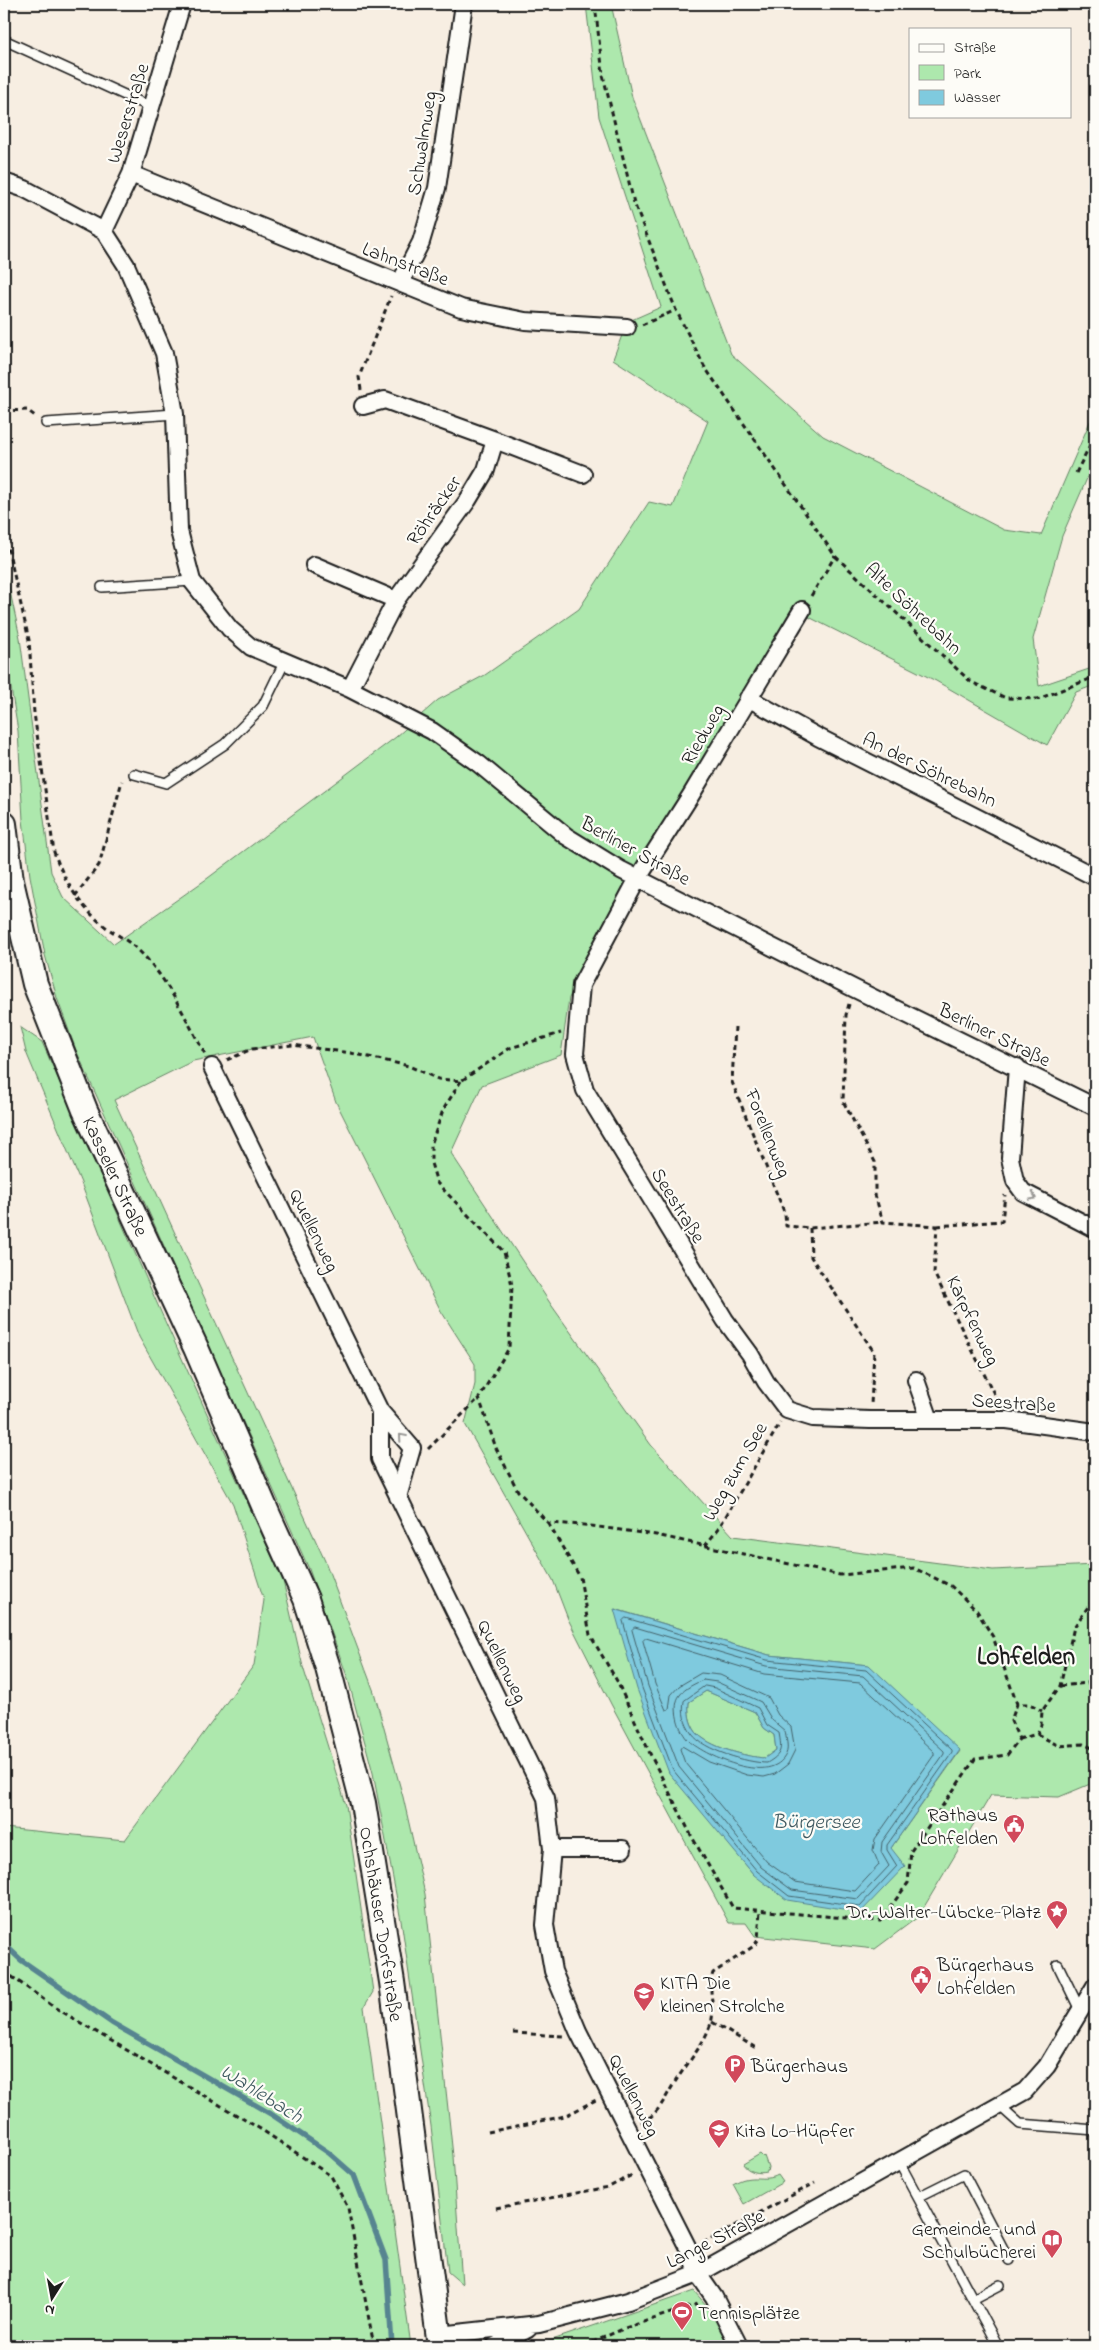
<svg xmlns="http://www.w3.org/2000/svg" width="1099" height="2350" font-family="'Indie Flower',sans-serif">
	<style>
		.green { fill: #ade8ad; stroke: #648264; fill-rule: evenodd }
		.water { fill: #7fcade; stroke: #578490; fill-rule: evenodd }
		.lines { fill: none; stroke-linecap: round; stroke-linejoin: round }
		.shore { stroke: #44626a; stroke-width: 1 }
		.stream { stroke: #578490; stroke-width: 5.5 }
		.lane-casing { stroke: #1c1c1c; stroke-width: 12 }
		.street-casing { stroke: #1c1c1c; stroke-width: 20 }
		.secondary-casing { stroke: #1c1c1c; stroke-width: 28 }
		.path { stroke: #1c1c1c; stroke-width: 3; stroke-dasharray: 5 4; stroke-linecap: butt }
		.lane { stroke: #fdfcf7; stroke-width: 9 }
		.street { stroke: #fdfcf7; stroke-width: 16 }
		.secondary { stroke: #fdfcf7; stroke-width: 24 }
		.oneway { stroke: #989794 }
		.labels { text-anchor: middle; stroke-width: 4.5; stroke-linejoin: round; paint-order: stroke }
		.street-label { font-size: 20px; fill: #1c1c1c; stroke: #fdfcf7 }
		.poi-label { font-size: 20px; fill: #1c1c1c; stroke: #fdfcf7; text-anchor: start }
		.water-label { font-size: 21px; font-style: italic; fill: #3f5960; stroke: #fdfcf7 }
		.district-label { font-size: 25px; font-weight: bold; fill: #1c1c1c; stroke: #fdfcf7 }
	</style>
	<rect width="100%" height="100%" fill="#f7eee2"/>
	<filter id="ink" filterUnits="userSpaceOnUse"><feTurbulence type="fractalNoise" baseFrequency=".02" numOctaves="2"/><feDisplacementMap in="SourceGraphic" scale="10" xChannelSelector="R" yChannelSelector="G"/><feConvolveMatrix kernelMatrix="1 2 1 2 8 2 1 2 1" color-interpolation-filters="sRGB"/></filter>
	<g filter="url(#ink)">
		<path class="green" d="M586,4h25l21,93 99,257 92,82 181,94 37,5 54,-125v50l-33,76 -29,103 6,47 56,-19v18l-19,7 -29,53 -111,-64 -143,-72 -131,222 -17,22 -27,44 -49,101 -8,57 -79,30 -31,68 101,153 99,139 82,91 260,34 102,-5v217l-36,15 -68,-2 -73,122 -43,32 -120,-13 -9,-13h-17l-118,-219 -43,-85 -15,-39 -88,-156 10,-40v-20l-34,-53 -105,-209 -23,-65 -120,24 -79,39 211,461 49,131 29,105 22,97 28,262 9,128 -14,-12 -17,-146 -29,-200 -29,-153 -25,-94 -39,-110 -233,-519 -19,-52 -12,-43 -15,-79 -7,-56 -5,-89 -14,-86v-82l16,75 31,234 12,25 51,47 94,-66 188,-141 42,-37 47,-25 94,-66 70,-107 24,5 35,-86 -95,-62 14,-37 34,-15 -62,-190zM615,1609l154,46 99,10 92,86 -69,97 -137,27 -28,-35z
			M20,1027l22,15 122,277 119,262 20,86 43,138 27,187 -9,15 47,339h-407v-518l121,12 129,-175 10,-65 -31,-96 -94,-167 -58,-154 -55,-131z
			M706,1691l49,21 9,16 10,7 2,15 -11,8c-18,-1 -57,-11 -69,-26 -7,-10 -8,-20 -7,-30z
			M760,2154l3,3 1,-1 4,11 -1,5c-8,2 -19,0 -24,-8z
			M778,2175l5,7 -39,22 -11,-20c19,-12 31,-1 45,-9z
			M694,2291l19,22 17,33h-195z"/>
		<path class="water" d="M614,1609l155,46 100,10 91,85 -69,98 14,18 -44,46 -74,-12 -33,-25 -85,-102 -32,-84zM706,1691l49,21 9,16 10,7 2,15 -11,8c-18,-1 -57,-11 -69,-26 -7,-9 -8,-20 -7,-30z"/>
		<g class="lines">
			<path class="shore" d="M626,1618l141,42 99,10 86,80v3l-65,92v5l10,16 -37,40 -71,-10 -32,-25 -84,-101 -31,-82 -19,-67z
				M635,1627l131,39 97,10 81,75v3l-62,88 -1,10 8,14 -31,33 -66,-9 -31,-23 -82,-100 -31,-81 -16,-56z
				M646,1638l118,36 96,9 74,69v3l-59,84 -2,11 6,15 -24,26 -60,-9 -28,-20 -82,-99 -5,-14 2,-3 27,16 38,13 17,2 11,-3 13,-10 7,-14 -4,-23 -13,-12 -9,-17 -49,-23 -19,-2 -22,13 -8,9 -2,14 -3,1 -11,-26 -12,-43z
				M703,1680l14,2 44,20 11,18 13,11c1,7 4,17 1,23 -14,32 -79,3 -97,-13 -10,-9 -18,-35 -9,-46 5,-7 16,-12 23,-15z
				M705,1686l10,2 43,20 9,17 12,8c3,17 3,21 -12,30 -19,0 -64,-13 -75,-29 -8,-11 -10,-21 -8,-33z"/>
			<path class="stream" d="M4,1944l17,16 91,63 159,91 58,39 25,22 32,85 6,86"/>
			<g class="lane-casing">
				<path id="lane" d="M4,40l147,67
					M46,423l129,-9
					M102,587l90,-6
					M134,774l32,9 59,-39 38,-38 21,-43
					M1058,1965l23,47
					M1000,2106l20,18 75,6
					M899,2162l99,184
					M918,2197l46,-23 45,86
					M973,2299l27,-14"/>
			</g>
			<g class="street-casing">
				<path id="street" d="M131,174l330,134 64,13 102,6
					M4,182l21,7 79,42 22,34 38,88 11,61 4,117 13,50 38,48 21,18 99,42 82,42 47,33 87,72 55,34 232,118 242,119
					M104,231l27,-57 51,-170
					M400,283l21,-41 16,-54 27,-184
					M495,440l88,34
					M314,565l82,35
					M802,610l-111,185 -53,83 -57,107 -6,69 10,36 140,230 25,34 16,28 21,28 26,8 57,2h137l88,12
					M350,689l46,-89 72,-100 18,-30 9,-30 -110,-40 -22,6
					M748,698l70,39 277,140
					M212,1067l168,344v48l166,339 6,51 -7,76 8,46 25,60 111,219 9,24 16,23 25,49
					M1017,1067l-7,91 5,23 8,11 72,37
					M916,1380l14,40
					M380,1411l32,37 -14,49
					M552,1849h71
					M439,2335l100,-11 89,-23 70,-27 327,-183 22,-25 48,-80
					M495,2346l33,-17"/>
			</g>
			<g class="secondary-casing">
				<path id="secondary" d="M4,824l7,57 24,103 50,126 111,238 72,167 38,84 22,69 35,135 29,179 48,364"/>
			</g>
			<path class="path" d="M595,4l8,71 31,128 42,107 28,56 131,190 136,126 35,16 32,1 57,-22
				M642,325l34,-15
				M361,390l-2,-13 32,-81
				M4,411l23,-1 8,6
				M1076,473l19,-38
				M4,531l25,109 5,73 20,139c10,28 24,52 48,72 11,9 24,15 34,24 31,28 49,70 69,106
				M811,596l24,-40
				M75,896l24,-31 23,-84
				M849,1004l-3,11 -3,86 32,61v33l8,27 54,4 -3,47 65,131
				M735,1027l-3,55 53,132 1,12 24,2 73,-6
				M227,1060l25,-11 41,-4 58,8 58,13 29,13 23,2 49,-33 51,-15
				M461,1081l-18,29 -12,35v18l6,20 67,69 8,33 -3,63 -30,50 17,50 22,43 30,32 36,2 72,10 184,40 74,-7 37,18 26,25 16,26 24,67h13l12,7
				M937,1226l65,-5 3,-26
				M810,1228l1,29 63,95 -3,53
				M428,1449l51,-51
				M548,1523l32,54 10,58 27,46 35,77 40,79 41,71 147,13 28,-38 3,-32 64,-92 32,-4 12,-16 -8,-18 6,-17
				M705,1546l14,-18 61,-105
				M1060,1686l35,-4
				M1037,1734l22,12 24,-2 12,5
				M1019,1739l18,-5 4,-9 1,-14 18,-25 14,-59 21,-30
				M1095,1841l-3,1v19l3,10
				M4,1971l50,36 208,123 69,46 17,32 26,138
				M712,2022l44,26
				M513,2033l50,3
				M641,2123c19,-10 23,-24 34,-41 11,-17 30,-39 36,-59 5,-16 -4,-34 2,-50l41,-27 4,-6 2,-30
				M488,2132l77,-16 31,-16
				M496,2208l113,-21 25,-13
				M703,2243l112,-60
				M584,2346l41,-18 73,-24"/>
			<use href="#lane" class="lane"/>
			<use href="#street" class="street"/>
			<use href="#secondary" class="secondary"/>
		</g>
		<defs><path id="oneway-chevron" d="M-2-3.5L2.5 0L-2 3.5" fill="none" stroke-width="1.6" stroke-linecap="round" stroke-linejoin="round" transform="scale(1.25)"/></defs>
		<g class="oneway">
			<use href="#oneway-chevron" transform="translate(1033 1197) rotate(26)"/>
			<use href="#oneway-chevron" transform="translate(402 1437) rotate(-131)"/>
		</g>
	</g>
	<defs>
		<g id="civic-pin" transform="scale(1.125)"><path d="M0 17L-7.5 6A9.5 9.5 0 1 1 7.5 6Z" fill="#d1495b" stroke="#fdfcf7"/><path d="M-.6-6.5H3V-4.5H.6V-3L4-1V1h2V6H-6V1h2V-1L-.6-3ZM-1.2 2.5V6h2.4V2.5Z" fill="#fff"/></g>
		<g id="sight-pin" transform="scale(1.125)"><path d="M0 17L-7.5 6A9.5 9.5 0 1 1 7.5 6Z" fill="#d1495b" stroke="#fdfcf7"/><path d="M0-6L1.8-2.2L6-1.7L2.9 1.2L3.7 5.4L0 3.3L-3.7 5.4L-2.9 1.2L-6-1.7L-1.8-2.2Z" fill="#fff"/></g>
		<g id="school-pin" transform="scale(1.125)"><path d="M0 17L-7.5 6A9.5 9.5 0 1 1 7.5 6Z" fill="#d1495b" stroke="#fdfcf7"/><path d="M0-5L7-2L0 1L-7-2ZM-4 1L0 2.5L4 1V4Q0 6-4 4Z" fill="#fff"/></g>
		<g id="parking-pin" transform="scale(1.125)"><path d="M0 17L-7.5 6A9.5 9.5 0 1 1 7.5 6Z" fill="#d1495b" stroke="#fdfcf7"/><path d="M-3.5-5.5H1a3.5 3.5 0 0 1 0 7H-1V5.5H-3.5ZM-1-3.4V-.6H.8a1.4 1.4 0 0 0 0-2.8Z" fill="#fff"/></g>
		<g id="library-pin" transform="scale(1.125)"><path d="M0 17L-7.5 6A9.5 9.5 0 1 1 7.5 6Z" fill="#d1495b" stroke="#fdfcf7"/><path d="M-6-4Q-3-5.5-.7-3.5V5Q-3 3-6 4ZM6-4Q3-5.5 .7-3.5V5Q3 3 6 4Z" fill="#fff"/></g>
		<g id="stadium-pin" transform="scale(1.125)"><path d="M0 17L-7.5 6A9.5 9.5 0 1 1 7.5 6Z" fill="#d1495b" stroke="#fdfcf7"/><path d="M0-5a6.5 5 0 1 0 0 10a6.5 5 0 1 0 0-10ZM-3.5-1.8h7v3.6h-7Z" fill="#fff"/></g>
	</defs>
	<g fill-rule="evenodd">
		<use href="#civic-pin" x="1014" y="1825"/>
		<use href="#sight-pin" x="1057" y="1911"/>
		<use href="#civic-pin" x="921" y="1976"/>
		<use href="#school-pin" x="644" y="1993"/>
		<use href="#parking-pin" x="735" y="2065"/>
		<use href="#school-pin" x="719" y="2130"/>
		<use href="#library-pin" x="1052" y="2240"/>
		<use href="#stadium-pin" x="682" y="2312"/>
	</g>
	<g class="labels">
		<g class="street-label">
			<text transform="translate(127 113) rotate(-73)" y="7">Weserstraße</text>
			<text transform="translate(421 143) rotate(-81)" y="7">Schwalmweg</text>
			<text transform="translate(406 263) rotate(21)" y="7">Lahnstraße</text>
			<text transform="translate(433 510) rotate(-55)" y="7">Röhräcker</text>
			<text transform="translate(914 608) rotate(43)" y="7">Alte Söhrebahn</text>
			<text transform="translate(702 734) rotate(-60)" y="7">Riedweg</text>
			<text transform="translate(930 769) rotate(26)" y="7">An der Söhrebahn</text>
			<text transform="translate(636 850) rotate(29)" y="7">Berliner Straße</text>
			<text transform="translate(995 1034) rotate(26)" y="7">Berliner Straße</text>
			<text transform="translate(769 1133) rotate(68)" y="7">Forellenweg</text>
			<text transform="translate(116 1176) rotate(65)" y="7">Kasseler Straße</text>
			<text transform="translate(679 1205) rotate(58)" y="7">Seestraße</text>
			<text transform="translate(315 1230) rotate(64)" y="7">Quellenweg</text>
			<text transform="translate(974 1320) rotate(64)" y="7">Karpfenweg</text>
			<text transform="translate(1014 1402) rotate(4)" y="7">Seestraße</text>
			<text transform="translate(734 1471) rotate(-60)" y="7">Weg zum See</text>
			<text transform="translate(503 1661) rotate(64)" y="7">Quellenweg</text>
			<text transform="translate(382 1924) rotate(81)" y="7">Ochshäuser Dorfstraße</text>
			<text transform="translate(635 2095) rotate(63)" y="7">Quellenweg</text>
			<text transform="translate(715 2238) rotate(-27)" y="7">Lange Straße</text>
		</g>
		<g class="poi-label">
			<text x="998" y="1821" text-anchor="end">Rathaus<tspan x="998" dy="23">Lohfelden</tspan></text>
			<text x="1041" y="1918" text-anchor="end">Dr.-Walter-Lübcke-Platz</text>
			<text x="937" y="1971">Bürgerhaus<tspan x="937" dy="23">Lohfelden</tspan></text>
			<text x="660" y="1989">KITA Die<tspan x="660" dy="23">kleinen Strolche</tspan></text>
			<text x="751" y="2072">Bürgerhaus</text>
			<text x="735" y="2137">Kita Lo-Hüpfer</text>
			<text x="1036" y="2235" text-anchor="end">Gemeinde- und<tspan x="1036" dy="23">Schulbücherei</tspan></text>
			<text x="698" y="2319">Tennisplätze</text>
		</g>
		<g class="water-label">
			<text x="816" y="1828">Bürgersee</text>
			<text transform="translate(262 2093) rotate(32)" y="7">Wahlebach</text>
		</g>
		<g class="district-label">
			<text x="1026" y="1664">Lohfelden</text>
		</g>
	</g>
	<rect width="1099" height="2350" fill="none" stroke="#fdfcf7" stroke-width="20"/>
	<rect x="10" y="10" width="1079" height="2330" fill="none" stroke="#1c1c1c" stroke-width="2" filter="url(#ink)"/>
	<rect x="909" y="28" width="162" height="90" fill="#fdfcf7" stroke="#a3a29f"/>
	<rect x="919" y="44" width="25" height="8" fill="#fdfcf7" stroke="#a3a29f"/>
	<text x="954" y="52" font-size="15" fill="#1c1c1c">Straße</text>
	<rect x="919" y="65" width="25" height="15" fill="#ade8ad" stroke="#a3a29f"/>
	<text x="954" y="78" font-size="15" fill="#1c1c1c">Park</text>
	<rect x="919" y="90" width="25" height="15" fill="#7fcade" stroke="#a3a29f"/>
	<text x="954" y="102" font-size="15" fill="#1c1c1c">Wasser</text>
	<g transform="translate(52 2298) rotate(191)" stroke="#fdfcf7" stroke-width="4" paint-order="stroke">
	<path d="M0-4L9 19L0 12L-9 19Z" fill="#1c1c1c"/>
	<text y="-8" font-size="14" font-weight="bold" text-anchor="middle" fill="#1c1c1c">N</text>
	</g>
</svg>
